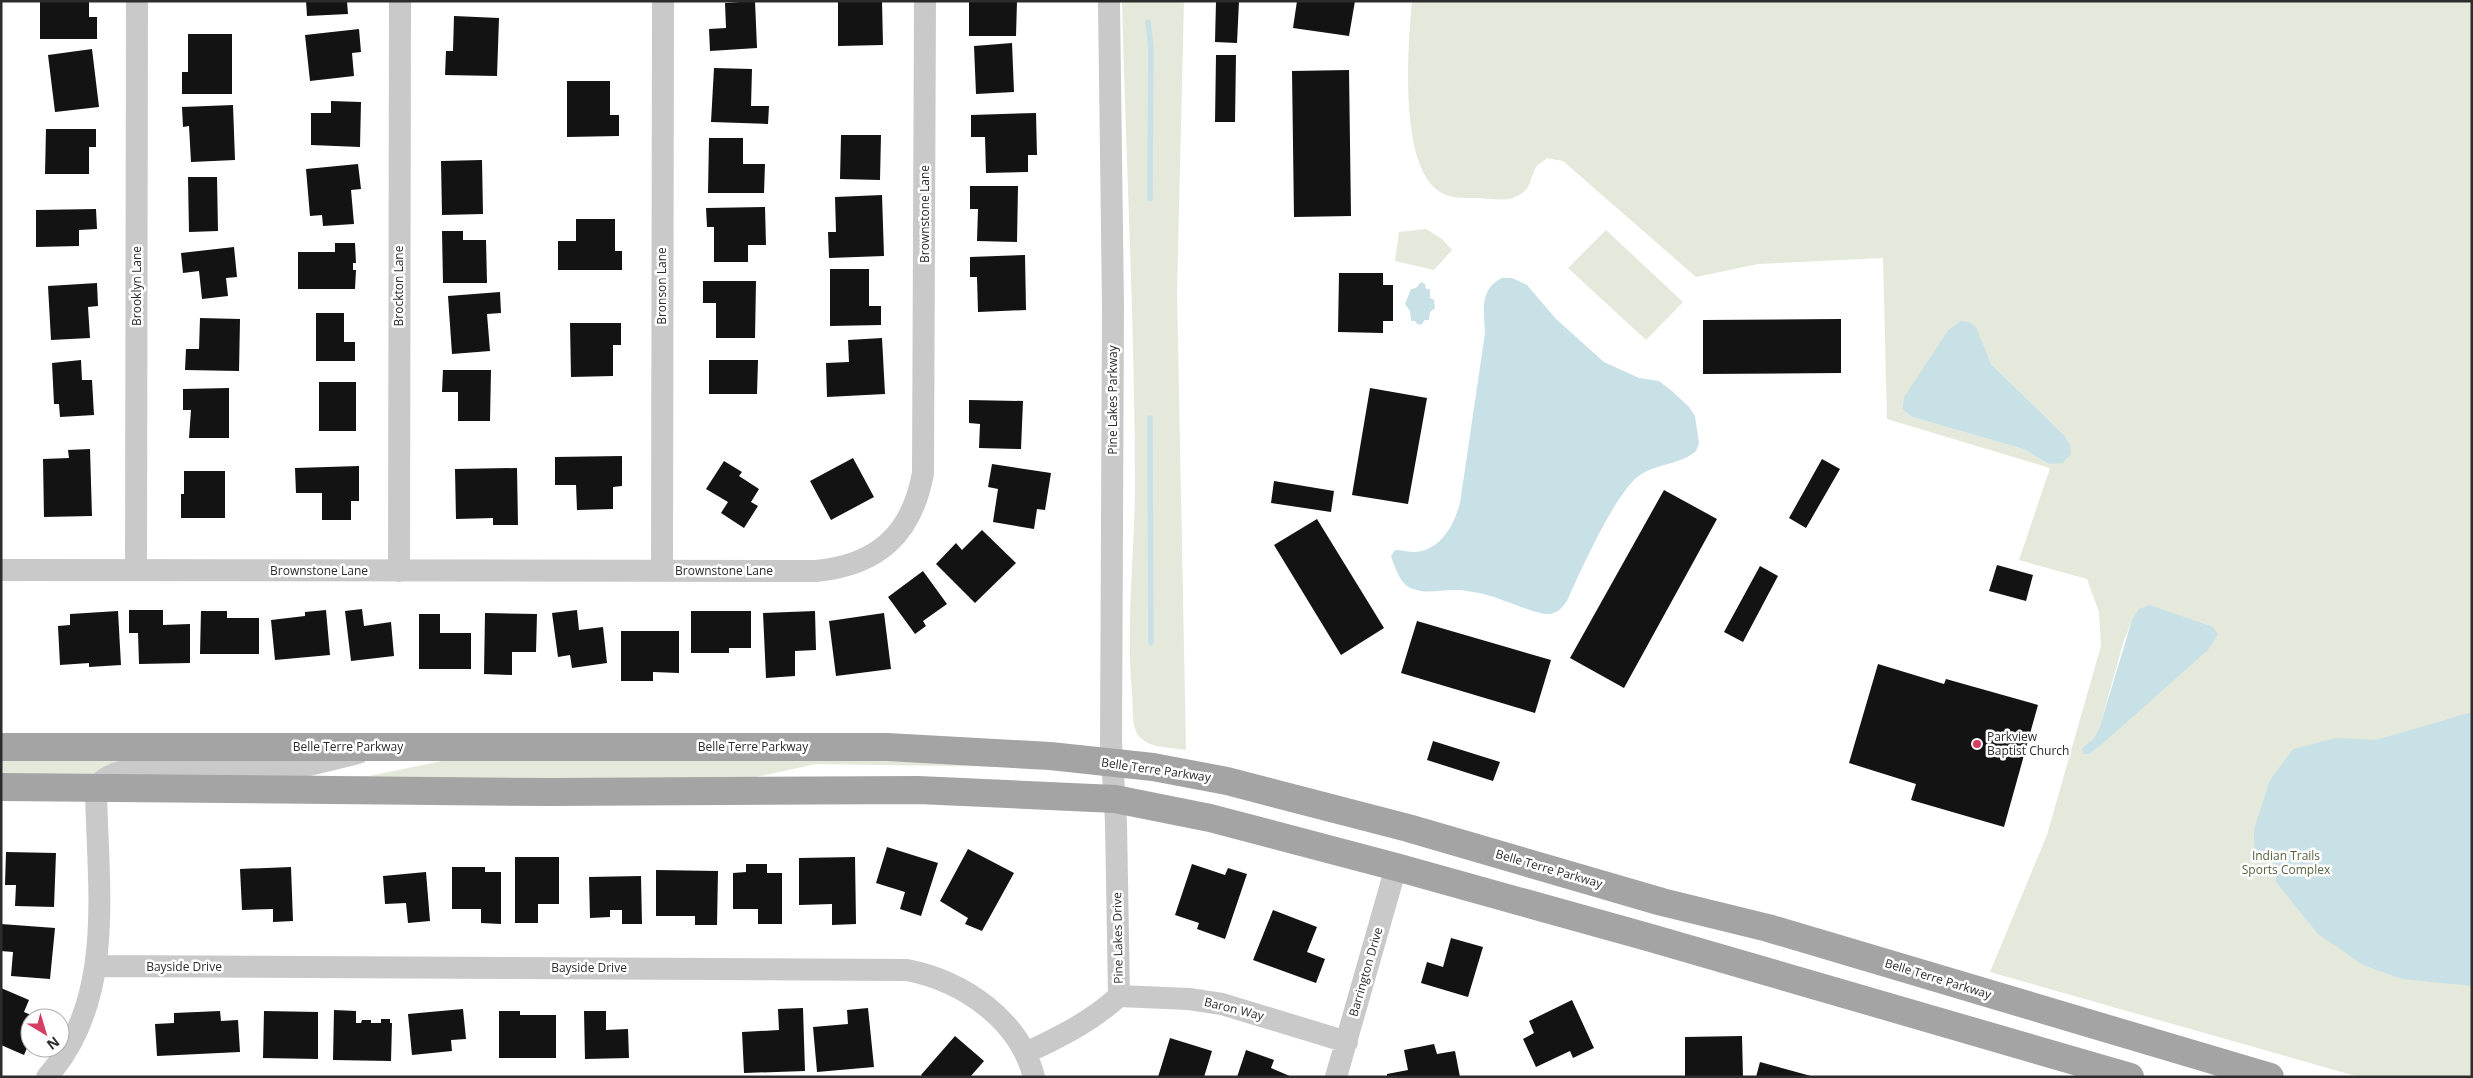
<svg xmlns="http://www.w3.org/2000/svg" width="2473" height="1078" font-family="'Open Sans',sans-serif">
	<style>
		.green { fill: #e5e9db; fill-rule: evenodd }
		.water { fill: #c8e1e7 }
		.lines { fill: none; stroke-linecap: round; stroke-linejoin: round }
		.stream { stroke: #c8e1e7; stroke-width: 5.5 }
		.building { fill: #131313 }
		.minor { stroke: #c9c9c9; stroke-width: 22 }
		.major { stroke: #a4a4a4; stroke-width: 28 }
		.poi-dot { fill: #d53d63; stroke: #fff; stroke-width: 2 }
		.labels { text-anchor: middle; stroke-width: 5; stroke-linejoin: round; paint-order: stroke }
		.street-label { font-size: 12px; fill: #2c2c2c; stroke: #fff }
		.poi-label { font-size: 12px; fill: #2c2c2c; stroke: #fff; text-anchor: start }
		.park-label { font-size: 12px; fill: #56643e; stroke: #fff }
	</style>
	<rect width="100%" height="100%" fill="#fff"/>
	<path class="green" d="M1122,1h62l-7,291 9,458c-17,-3 -44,-1 -51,-21 -3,-10 -2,-25 -3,-36 -6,-66 2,-134 3,-201 0,-164 -9,-327 -13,-491z
		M1412,1h1060v1076h-113l-369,-105 57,-137 54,-189 -2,-34 -12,-33 -68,-19 31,-92 -163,-49 -4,-161 -125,6 -62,13 -133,-116 -16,-3c-3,3 -9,6 -11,9 -8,15 -3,22 -21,30 -10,5 -27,1 -38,1 -13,0 -26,1 -37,-6 -42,-26 -32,-148 -28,-191zM1980,341l11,23 72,70 -14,30 -26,-15 -111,-32 -10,-8 2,-12zM2135,614l-35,132 -11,8 -7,-6 12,-10 6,-12 24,-86z
		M1426,229l16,10 10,11 -18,20 -39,-9 4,-29z
		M1606,230l77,72 -37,38 -78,-72z
		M131,759l-35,20 -95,-1v-18z
		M782,759l232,5v3l-198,-3 -65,14 -348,1 -257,-4 223,1 73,-15z"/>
	<path class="water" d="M1502,278h10l15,7 29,34 48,43 35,16 20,3 13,10 17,16 6,9 4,27 -3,8c-16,14 -38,12 -56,24 -24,16 -60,97 -73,126 -5,7 -9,12 -18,13 -13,1 -52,-18 -70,-21 -7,-1 -15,-3 -22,-3 -16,-1 -35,6 -50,-4 -8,-6 -13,-21 -16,-30l4,-6c6,0 13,2 20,2 26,-2 39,-27 45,-49l25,-170c-1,-22 -6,-44 17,-55z
		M1421,282l4,2 1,5h4v9l4,2 1,8 -5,4 -1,8h-4l-4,5 -4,-1 -2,-3h-4l-1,-10 -5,-7 6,-15 5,-1z
		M1961,321l8,1 7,5 15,37 72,70 7,11 1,9 -8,9 -14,1 -26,-15 -111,-32 -10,-8 2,-12 45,-68z
		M2150,605l63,22 5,7 -10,16 -108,96 -11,8h-6l-1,-6 12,-10 6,-12 32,-106 7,-11z
		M2472,712v274l-70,-7 -39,-14 -45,-31 -42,-52v-17l-22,-18v-18l16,-49 23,-31 43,-11 40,2z"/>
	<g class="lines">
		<path class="stream" d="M1148,22l3,27 -1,150
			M1150,418l1,225"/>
	</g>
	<path class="building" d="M51,1h38v16h8v22h-57v-37z
		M306,1h41l1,13 -41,2z
		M755,1l2,47 -47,3 -1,-22 17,-1 -1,-25z
		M838,1h44l1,44 -45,1z
		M969,1h48l-1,35h-47z
		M1216,1h23l-2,42 -22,-1z
		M1297,1h58l-6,35 -56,-8z
		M454,16l45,2 -2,58 -52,-1 1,-24h7z
		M359,29l2,23 -9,1 2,23 -44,5 -5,-46z
		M188,34h44v60h-50v-22h6z
		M1012,43l2,49 -38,2 -2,-48z
		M92,49l7,58 -44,5 -7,-57z
		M1216,55h20l-1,67h-20z
		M714,68l38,1 -1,37h18l-1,18 -57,-2z
		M1349,70l2,146 -57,1 -2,-146z
		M567,81h43v34h9v21l-52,1z
		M331,101l30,1 -1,45 -49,-2v-32h20z
		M233,105l2,55 -44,2 -2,-36 -6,1 -1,-20z
		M1036,113l1,42h-9v17l-42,1 -1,-36h-14v-22z
		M46,129h50v18h-7v27h-44z
		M841,135h40l-1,45 -40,-1z
		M709,138h34v26h22l-1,29h-56z
		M482,160l1,54 -41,1 -1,-54z
		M358,164l3,25 -10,1 3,34 -31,2 -1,-11 -12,1 -4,-47z
		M188,177h29l1,54 -29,1z
		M970,186h48l-1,56 -40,-1 1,-32h-8z
		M882,195l2,61 -55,2 -1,-26h8l-1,-35z
		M765,207l1,38h-18v17h-34v-35h-7l-1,-19z
		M96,209l1,20 -18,1v16l-43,1v-37z
		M576,219h39v32h7v19h-64v-29h18z
		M442,231h21v9h23l1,43h-44z
		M335,243h20l1,20h-3v7h3l-1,19h-57v-37h37z
		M234,247l3,30 -11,1 2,18 -26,3 -3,-28 -16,2 -2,-20z
		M1025,255l1,55 -48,2 -1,-35h-7v-20z
		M830,269h39v37h12v19l-51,1z
		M1339,273h44v12h10v36h-10v12l-45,-1z
		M703,281h53l-1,57h-39v-35h-13z
		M97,283l1,23 -10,1 2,31 -39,2 -3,-54z
		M500,292l1,21 -14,1 3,37 -38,3 -4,-58z
		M316,313h28v29h11v19h-39z
		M200,318l40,1 -1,52 -54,-1 1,-21h13z
		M1841,319v54l-138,1v-54z
		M570,323h51v22h-8v31l-42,1z
		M882,338l3,56 -58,3 -1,-34 23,-1 -1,-22z
		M81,360l1,20h10l2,35 -34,2 -1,-13h-5l-2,-41z
		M709,360h49l-1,34h-48z
		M443,370h48l-1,51h-32v-29h-16z
		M319,382h37v49h-37z
		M229,388v50h-40l2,-28h-8v-21z
		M1370,388l57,10 -19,106 -56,-9z
		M969,400l54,1 -2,48 -42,-1 1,-24 -11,-1z
		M90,449l2,67 -48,1 -1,-58 26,-1 -1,-8z
		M622,456v30l-9,1v22l-36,1 -1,-25h-21v-28z
		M853,458l21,39 -43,23 -21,-39z
		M1822,459l18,10 -34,59 -17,-10z
		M724,461l18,11 -3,4 20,13 -8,13 7,4 -14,22 -23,-15 7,-11 -22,-13z
		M992,464l59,9 -6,37 -8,-1 -3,20 -41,-7 5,-33 -10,-2z
		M359,466v35h-8v19h-29v-27h-26l-1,-25z
		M517,468l1,57h-25v-7l-37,1 -1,-50z
		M184,471h41v47h-44v-24h3z
		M1274,481l60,10 -3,21 -60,-9z
		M1664,490l53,29 -93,169 -54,-30z
		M1317,519l67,109 -43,27 -67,-110z
		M982,530l34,33 -41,40 -39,-39 20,-21 6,7z
		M1997,565l36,10 -7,26 -37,-10z
		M1760,566l18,10 -35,66 -19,-10z
		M923,571l24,33 -24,17 3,5 -11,8 -27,-37z
		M362,609l2,17 27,-4 3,34 -43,5 -6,-50z
		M129,610h34v15l27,-1v39l-51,1 -1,-31h-9z
		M326,610l4,45 -55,5 -4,-40 34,-4v-4z
		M577,610l2,20 24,-3 4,36 -35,5 -2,-13 -12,2 -6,-44z
		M118,611l3,54 -32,2v-4l-29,2 -2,-39 12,-1v-11z
		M201,611h26v7h32v36h-59z
		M691,611h60v37h-22v5h-38z
		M815,611l1,39 -21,1v25l-29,2 -3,-65z
		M485,613l52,1 -1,38h-24v23l-28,-1z
		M884,613l7,56 -55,7 -7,-55z
		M419,614h21v19h31v36h-52z
		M1417,621l134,39 -16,53 -134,-40z
		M621,631h58v42l-26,-1v9h-32z
		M1878,664l66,20 2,-5 92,26 -34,122 -93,-27 5,-16 -67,-21z
		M1433,741l67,21 -7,19 -66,-21z
		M887,847l51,16 -17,53 -21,-7 5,-17 -29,-9z
		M968,849l46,24 -32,58 -17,-7 3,-6 -28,-17z
		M6,852l50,1 -2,54 -39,-1 1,-21h-11z
		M515,857h44v47h-21v19h-23z
		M855,857l1,67 -24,1v-21l-33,1v-47z
		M746,864h21v9h15v51h-24v-15h-25v-36l13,-1z
		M1192,864l33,11 3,-7 19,6 -22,65 -28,-10 2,-6 -24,-8z
		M291,867l2,54 -20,1v-13l-31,1 -2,-41z
		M452,867h33v5h16v52l-20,-1v-14h-29z
		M656,870l62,1 -1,54h-22v-9h-39z
		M426,872l4,49 -22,2 -2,-20 -21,1 -2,-28z
		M641,876l1,48h-20v-14h-12v7l-20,1 -1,-41z
		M1273,910l44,17 -10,25 18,7 -9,24 -63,-23z
		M1,924l54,4 -5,51 -39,-3 2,-24 -12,-1z
		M1451,938l32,9 -15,50 -47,-14 6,-21 16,5z
		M1,988l28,12 -5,12 14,6h-8v23l-6,14 -23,-10z
		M1572,1000l22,48 -21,10 -3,-7 -34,16 -13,-28 11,-6 -5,-12z
		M803,1008l2,63 -61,2 -2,-41 37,-2 -1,-21z
		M868,1008l6,59 -57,5 -4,-45 35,-3 -1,-14z
		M463,1009l3,30 -15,1 1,11 -40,4 -4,-41z
		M334,1010l22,1v12h5l1,-3h9v3h10v-4h9v4h2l-1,38 -58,-1z
		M220,1011l1,10 17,-1 2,32 -83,4 -2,-32 19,-1v-10z
		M264,1011l54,1v47l-55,-1z
		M499,1011h21v4h36v43h-57z
		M584,1011h22v19l22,-1 1,29 -44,1z
		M955,1036l29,25 -14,16h-47l-2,-2z
		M1742,1036l1,41h-58v-40z
		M1170,1038l42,13 -8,26h-46z
		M1434,1044l3,10 18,-3 5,26h-73v-3l21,-4 -4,-20z
		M1246,1050l28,10 -3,8 21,9h-55z
		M1760,1062l51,14 -1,1h-54z"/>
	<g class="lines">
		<path class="minor" d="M1,570l815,1c62,-6 96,-37 107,-98l2,-472
			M136,570l1,-569
			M399,571l1,-570
			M662,571l1,-570
			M96,966l811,4c56,11 112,49 127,107
			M1119,996l70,3 33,5 125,38
			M1026,1053c33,-16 65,-31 93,-57l-3,-174 -5,-79 2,-436 -4,-306
			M47,1077c70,-78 50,-193 49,-290 11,-13 25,-16 42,-19l171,-3 49,-12
			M1336,1077l60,-210"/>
		<path class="major" d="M1,747h886l163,9 103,11 74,14 181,47 254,74 106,26 502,149
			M1,787l548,5 369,-2 197,9 95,19 186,49 255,71 479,139"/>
	</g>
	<circle class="poi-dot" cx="1977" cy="744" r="5"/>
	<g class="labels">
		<g class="street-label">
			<text transform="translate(925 214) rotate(-90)" y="4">Brownstone Lane</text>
			<text transform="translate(137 286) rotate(-90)" y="4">Brooklyn Lane</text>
			<text transform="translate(399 286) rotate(-90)" y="4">Brockton Lane</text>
			<text transform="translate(662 286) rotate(-90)" y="4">Bronson Lane</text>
			<text transform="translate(1113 400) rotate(-90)" y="4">Pine Lakes Parkway</text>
			<text x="319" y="575">Brownstone Lane</text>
			<text x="724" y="575">Brownstone Lane</text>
			<text x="348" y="751">Belle Terre Parkway</text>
			<text x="753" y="751">Belle Terre Parkway</text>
			<text transform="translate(1156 770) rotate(8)" y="4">Belle Terre Parkway</text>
			<text transform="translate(1549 869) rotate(16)" y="4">Belle Terre Parkway</text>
			<text transform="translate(1118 938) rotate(-91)" y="4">Pine Lakes Drive</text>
			<text x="184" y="971">Bayside Drive</text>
			<text x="589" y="972">Bayside Drive</text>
			<text transform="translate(1366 972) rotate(-74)" y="4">Barrington Drive</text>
			<text transform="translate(1938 979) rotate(17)" y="4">Belle Terre Parkway</text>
			<text transform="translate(1234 1009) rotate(14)" y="4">Baron Way</text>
		</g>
		<g class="poi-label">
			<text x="1987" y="741">Parkview<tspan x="1987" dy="14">Baptist Church</tspan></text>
		</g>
		<g class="park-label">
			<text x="2286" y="860">Indian Trails<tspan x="2286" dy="14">Sports Complex</tspan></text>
		</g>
	</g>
	<rect width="2473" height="1078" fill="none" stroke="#2c2c2c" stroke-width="5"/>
	<g transform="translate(45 1033) rotate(142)"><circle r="24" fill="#ffffff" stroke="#ababab"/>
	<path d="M0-4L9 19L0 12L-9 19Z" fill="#d53d63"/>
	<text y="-8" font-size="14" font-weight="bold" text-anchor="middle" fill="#2c2c2c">N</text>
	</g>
</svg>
